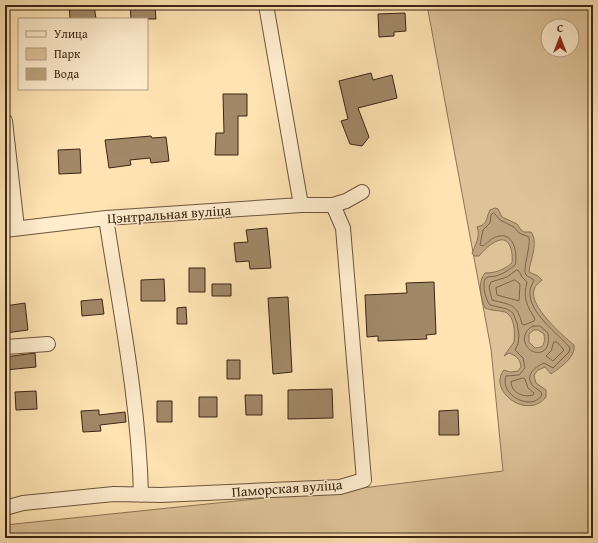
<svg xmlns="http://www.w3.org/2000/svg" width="598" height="543" font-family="'Gentium Book Plus',serif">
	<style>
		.green { fill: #dec398; stroke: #8c7456; fill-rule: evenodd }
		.water { fill: #bca37d; stroke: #887153; fill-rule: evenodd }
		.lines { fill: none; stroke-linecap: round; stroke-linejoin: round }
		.shore { stroke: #7c6448; stroke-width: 1 }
		.building { fill: #a18867; stroke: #3b2614 }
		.minor-casing { stroke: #6c553c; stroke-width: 16 }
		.minor { stroke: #ffedce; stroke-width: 14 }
		.labels { text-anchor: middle; stroke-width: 3; stroke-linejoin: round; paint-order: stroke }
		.street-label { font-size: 14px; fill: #3b2614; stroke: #ffedce }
	</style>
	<rect width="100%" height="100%" fill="#ffe3b3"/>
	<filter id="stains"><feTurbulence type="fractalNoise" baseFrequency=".005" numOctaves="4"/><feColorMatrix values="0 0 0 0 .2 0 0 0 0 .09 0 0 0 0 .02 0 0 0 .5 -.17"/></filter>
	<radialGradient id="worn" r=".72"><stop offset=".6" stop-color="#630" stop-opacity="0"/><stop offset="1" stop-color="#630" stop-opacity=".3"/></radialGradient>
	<path class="green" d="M427,5h166v533h-588v-13l366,-38 132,-16 -12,-122zM548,26h24v24h-24z"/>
	<path class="water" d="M495,208l3,1 4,8 15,7 4,6 3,2h7c8,10 -1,28 -2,40l9,4 4,4c-3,3 -7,5 -8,10 -5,16 28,45 40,55 2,12 -14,23 -23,29l-6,-7 -7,3 -4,5 2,8 10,7v7c-19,24 -59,-7 -42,-27l6,2 8,-1 3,-4c-1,-8 -4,-11 -12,-14l-5,3 10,-14c1,-9 1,-26 -9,-30 -7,-2 -14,-1 -20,-4 -4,-11 -8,-25 0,-35 11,0 18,-3 27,-10 1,-9 -1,-28 -15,-22 -7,3 -13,9 -18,15h-5l-2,-3c3,-7 9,-18 5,-26 12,-3 8,-8 13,-17zM534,330h4l6,4c1,8 1,14 -9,14l-6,-6v-8z"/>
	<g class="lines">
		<path class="shore" d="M494,213l6,7 14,7 5,6 10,4c2,10 -7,33 -3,38 2,2 6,3 8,5 -1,3 -4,7 -4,11 -2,22 28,42 40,57l-1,4 -16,16 -9,-5c-9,4 -20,12 -11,23 2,2 6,4 8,6l1,3c-10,17 -43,0 -36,-19l13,-1 6,-7 -2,-10 -8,-8 3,-6 1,-9 -2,-12 -4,-10 -6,-4 -17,-4c-4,-4 -9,-22 -4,-27 2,-2 7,-1 10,-2 7,-2 13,-6 19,-11 3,-11 -1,-35 -19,-28 -4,1 -9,6 -13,9l-3,-1 3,-15 7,-7 1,-8z
			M517,270l2,1 3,6 5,5c-4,16 -1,22 8,37l-1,2 -10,4 -2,-1c-5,-21 -12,-19 -30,-24l-3,-13 2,-5 16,-5z
			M515,280l5,4 -1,17 -22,-6 -1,-7z
			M533,326h7l8,7c5,30 -28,21 -23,2 1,-4 4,-7 8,-9z
			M554,342h3l7,8 -11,11 -7,-5 5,-5z
			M523,378l2,1 3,9 6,5 -1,2c-9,3 -22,-2 -22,-13z"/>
	</g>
	<path class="building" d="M69,5h25l2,14h-26z
		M130,5h25l1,14h-25z
		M405,13l1,18 -12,1v4l-15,1 -1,-23z
		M371,73l2,7 19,-5 5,23 -39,10 11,29 -7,9 -12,-2 -9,-23 7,-2 -9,-38z
		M223,94h24v22h-9v39h-23l1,-22h8z
		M151,136l1,2 14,-1 3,24 -18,2 -1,-5 -20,2 1,5 -22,3 -4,-28z
		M80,149l1,24 -22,1 -1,-24z
		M267,228l4,40 -21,1 -1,-8 -13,1 -2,-19 14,-1 -2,-12z
		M189,268h16v24h-16z
		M164,279l1,22h-24v-21z
		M434,282l2,52 -10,1 1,4 -49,2v-5l-11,1 -2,-42 42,-2 -1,-10z
		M212,284h19v12h-19z
		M288,297l4,75 -19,2 -5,-76z
		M102,299l2,15 -22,2 -1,-15z
		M25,303l3,27 -23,3v-27z
		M186,307l1,17h-10v-16z
		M35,353l1,14 -31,3v-13z
		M227,360h13v19h-13z
		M332,389l1,29 -45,1v-29z
		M36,391l1,18 -21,1 -1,-18z
		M245,395h17v20h-16z
		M199,397h18v20h-18z
		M157,401h15v21h-15z
		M99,410v5l26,-3 1,10 -26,3 1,6 -18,1 -2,-21z
		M458,410l1,25h-20v-24z"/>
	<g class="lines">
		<g class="minor-casing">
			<path id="minor" d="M266,5l35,200
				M5,121l12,107
				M106,218c14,92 33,184 35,277
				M5,230l101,-12 195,-13h32l13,-4 16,-9
				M5,347l43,-3
				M5,508l18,-5 91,-9 47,1 157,-7 22,-1 24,-7 -21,-252 -10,-23"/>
		</g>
		<use href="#minor" class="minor"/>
	</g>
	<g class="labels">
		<g class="street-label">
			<text transform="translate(169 214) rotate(-4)" y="5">Цэнтральная вуліца</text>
			<text transform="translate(287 488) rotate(-4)" y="5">Паморская вуліца</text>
		</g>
	</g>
	<rect width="598" height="543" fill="none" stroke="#ffe3b3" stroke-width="20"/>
	<rect x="6" y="6" width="586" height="531" fill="none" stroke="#3b2614" stroke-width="2"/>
	<rect x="10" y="10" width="578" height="523" fill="none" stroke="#3b2614"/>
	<rect x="18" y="18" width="130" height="72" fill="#ffedce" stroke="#b19d84"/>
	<rect x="26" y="31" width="20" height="6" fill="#ffedce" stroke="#b19d84"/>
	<text x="54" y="38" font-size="12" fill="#3b2614">Улица</text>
	<rect x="26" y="48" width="20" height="12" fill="#dec398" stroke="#b19d84"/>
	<text x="54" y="58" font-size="12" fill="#3b2614">Парк</text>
	<rect x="26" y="68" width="20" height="12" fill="#bca37d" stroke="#b19d84"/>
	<text x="54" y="78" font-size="12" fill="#3b2614">Вода</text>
	<g transform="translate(560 38)"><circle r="19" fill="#ffedce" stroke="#b19d84"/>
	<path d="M0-3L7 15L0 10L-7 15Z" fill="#8f2418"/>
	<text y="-6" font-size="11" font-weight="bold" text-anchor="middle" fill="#3b2614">С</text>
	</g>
	<rect width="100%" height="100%" filter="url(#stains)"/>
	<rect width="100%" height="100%" fill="url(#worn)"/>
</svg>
